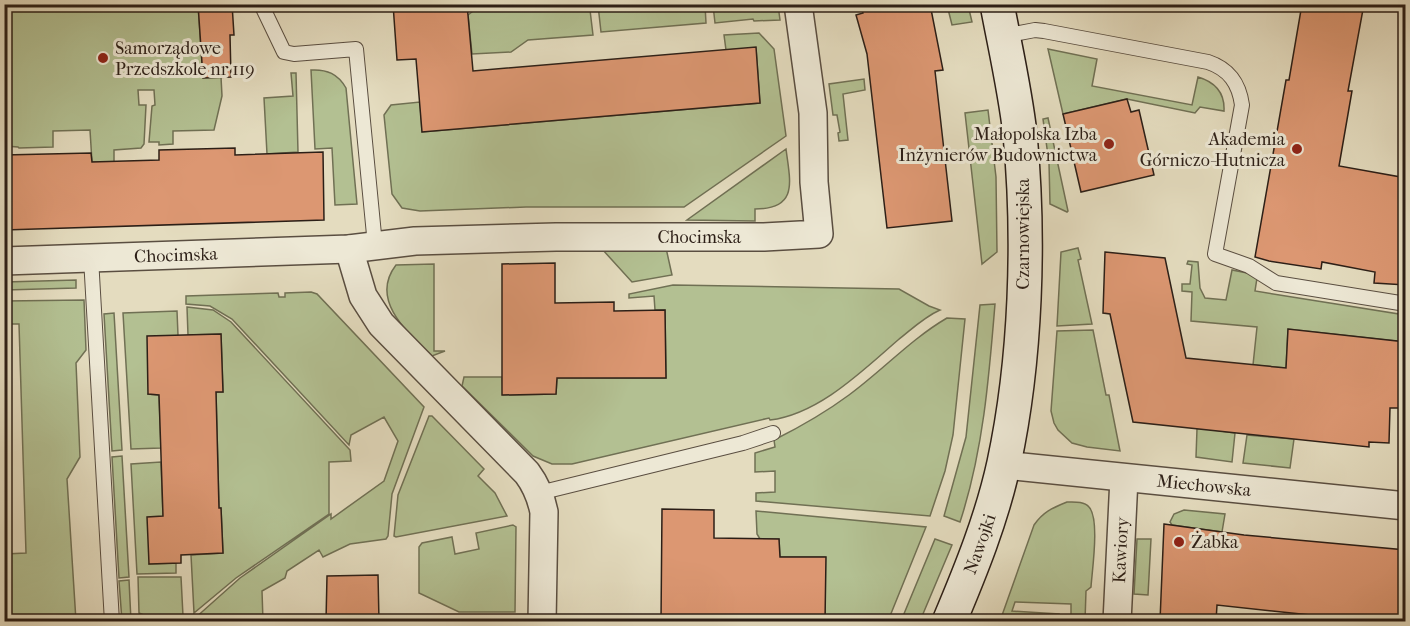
<svg xmlns="http://www.w3.org/2000/svg" width="1410" height="626" font-family="'IM FELL French Canon',serif">
	<style>
		.green { fill: #b3c092; stroke: #707054; stroke-width: 1.5 }
		.building { fill: #dc9772; stroke: #2c1f17; stroke-width: 1.5 }
		.lines { fill: none; stroke-linecap: round; stroke-linejoin: round }
		.lane-casing { stroke: #5a4e41; stroke-width: 16 }
		.street-casing { stroke: #5a4e41; stroke-width: 30 }
		.secondary-casing { stroke: #2c1f17; stroke-width: 36 }
		.lane { stroke: #ede8d5; stroke-width: 14 }
		.street { stroke: #ede8d5; stroke-width: 27 }
		.secondary { stroke: #ede8d5; stroke-width: 33 }
		.poi-dot { fill: #8f2418; stroke: #ede8d5; stroke-width: 2 }
		.labels { text-anchor: middle; stroke-width: 6; stroke-linejoin: round; paint-order: stroke }
		.poi-label { font-size: 18px; fill: #2c1f17; stroke: #ede8d5; text-anchor: start }
		.street-label { font-size: 18px; fill: #2c1f17; stroke: #ede8d5 }
	</style>
	<rect width="100%" height="100%" fill="#e4dcbf"/>
	<filter id="stains"><feTurbulence type="fractalNoise" baseFrequency=".00333" numOctaves="4"/><feColorMatrix values="0 0 0 0 .2 0 0 0 0 .09 0 0 0 0 .02 0 0 0 .5 -.17"/></filter>
	<radialGradient id="worn" r=".72"><stop offset=".6" stop-color="#630" stop-opacity="0"/><stop offset="1" stop-color="#630" stop-opacity=".3"/></radialGradient>
	<path class="green" d="M4,5h194l5,72h18l1,19 -8,34 -41,1v13l-14,1v-3h-10l3,-36 3,-1 -1,-15h-16l1,15h7l-2,39 -3,4 -27,2v12h-22l-2,-32 -37,1v16l-34,1 -1,-1 -13,-1z
		M481,5h98l1,6 10,-1 3,25 -65,5 -17,12 -39,2 -4,-39z
		M598,5h107l1,18 -105,9z
		M713,5h65l2,15 -26,1 -1,-2 -38,4z
		M947,5h21l4,17 -20,3z
		M759,33l15,16 12,87 -102,71h-158l-106,4 -18,-3 -10,-14 -8,-79 7,-10 29,-3 2,30 338,-29 -4,-55 -30,2 -2,-15z
		M1048,49l49,10 -5,27 100,19 6,-28c17,5 27,15 26,34l-24,-4 -5,6 -68,-14 -64,15z
		M311,70c16,-1 27,4 35,18l11,116 -22,1 -3,-57 -17,1z
		M291,73h5l2,79 -31,2 -3,-56 29,-2z
		M864,79l1,11 -22,4 5,46 -9,1 -1,-8 2,-1 -3,-17h-4l-4,-31z
		M988,110l8,67 1,75 -15,12 -17,-151z
		M1048,118l20,93 -1,1 -17,-8 -1,-41 -6,-44z
		M786,149c4,32 13,60 -31,60v12l-68,-1z
		M666,248l6,27 -40,7 -30,-33z
		M1078,248l3,11 -3,1 14,64 -35,2 4,-74z
		M1188,261l10,1 2,26 5,10 21,2 6,-30 20,4 5,4 -2,13 150,24v27l-117,-13 -2,39 -33,-3 4,-38 -66,-6 1,-29 -10,-1v-7h8l2,-19 -5,-1z
		M434,264v87h11l-13,5c-24,-23 -63,-56 -36,-91z
		M76,280v8l-71,2v-8z
		M673,285l226,4 30,17 11,4c-16,7 -28,19 -42,30 -36,31 -79,74 -128,80l-1,-2 -197,46h-20l-19,-8 -71,-70 2,-9h38l1,18 53,-1 1,-16h109l-1,-68h-10l-1,-14 -25,2v-4z
		M311,292l6,2 107,113 -32,87 -4,42 -2,3 -36,5 -27,13 -4,-7 -32,21 -2,7 -23,13 1,30h-69v-2l46,-41 91,-64v5l53,-38 14,-40 -14,-24 -33,18 -2,10 -117,-126 -22,-13 -24,-2v-8l92,-3 1,4h6v-4z
		M84,300l2,50 -10,13 4,94 -13,22 9,142h-71v-67l21,-1 -7,-229h-14v-23z
		M995,304c-6,74 -12,148 -35,218l-16,-6 22,-79 14,-132z
		M187,307l26,3 18,12 119,128 1,11 -22,1v52l-93,64 -42,35 -3,-58 32,-2 -2,-45h-2l-3,-116h7v-3l-2,-55 -33,1z
		M177,311l1,24 -30,59 11,1 2,53 -30,1 -8,-136z
		M114,313l8,137 -10,1 -8,-137z
		M947,318l18,1 -12,116 -8,36 -15,45 -174,-15v-8l19,-1v-21l-20,1v-19l20,-6 -1,-7c26,-13 52,-28 75,-45 34,-25 62,-56 98,-77z
		M1093,330l13,65h3l11,56 -33,-4 -15,-4 -14,-13 -4,-7 -3,-12 6,-80z
		M429,416h3l52,53 -6,7 17,17 12,23 -111,21 -2,-1 4,-41z
		M1200,428l35,5 -3,29 -36,-5 1,-28z
		M1247,435l47,4 -4,29 -47,-5z
		M122,456l7,121 -10,1 -7,-121z
		M161,462l2,54 -14,48 27,-1v10l-39,1 -6,-110z
		M1067,502c7,0 17,-1 22,5 11,12 3,64 2,80l-5,4 -1,30h-14v-17l-56,-2 -3,9 47,3 -1,7h-58l34,-96c9,-13 18,-17 33,-23z
		M1184,510l41,4 -3,18 -50,-7 -2,-3 4,-8z
		M756,511l170,16 -38,94h-63v-64h-45l-1,-18h-19l-3,-5z
		M513,525l3,2 -1,85h-56l-40,-19v-46l3,-4 30,-6 3,17 24,-5 -3,-16z
		M935,539l17,6 -32,76h-19z
		M1137,539h14l-3,56 -14,-1z
		M138,577h43l2,39c-19,9 -25,5 -44,-3z
		M129,580l2,41h-9l-3,-40z"/>
	<path class="building" d="M198,4h34l2,31h-4l1,42 -28,1z
		M393,4h74l6,67 283,-24 4,56 -338,29 -6,-73 -19,1z
		M861,4h69l13,66 -8,1 17,150 -65,7 -20,-174 -11,-39 7,-2z
		M1302,4h62l-16,87h4l-13,75 67,12v107l-32,-2 1,-11 -53,-10 -1,7 -52,-8 -14,-4 31,-177h3z
		M1127,99l4,13 8,-2 15,65 -73,17 -18,-78z
		M235,148v7l88,-3 1,68 -320,10v-75l87,-2 1,9 67,-2v-10z
		M1105,252l60,6 21,100 100,10 2,-39 118,13v66h-16l-1,35 -20,-1v5l-236,-25 -23,-108 -7,-1z
		M555,263v40l59,-1v9l51,-1 1,68h-109l-1,16 -54,1v-131z
		M221,334l2,58h-7l3,116h2l2,45 -42,2v8l-32,1 -2,-47 16,-1 -4,-121 -11,-1 -1,-58z
		M662,509l52,1v28l65,1 1,18h46l-1,64h-164z
		M1164,524l80,11 162,15v71h-78l1,-4 -112,-12 -1,16h-56z
		M378,575l1,46h-53l1,-45z"/>
	<g class="lines">
		<g class="lane-casing">
			<path id="lane" d="M261,4l23,48 10,2 62,-5 19,196
				M1003,36l32,-6 9,1 164,31c21,7 31,21 34,43l-27,149 34,12 27,17 130,21
				M91,258l21,364
				M539,493l204,-50 30,-10"/>
		</g>
		<g class="street-casing">
			<g id="street">
				<path d="M349,249l14,47 18,28 146,149c9,12 14,24 17,39l-2,110"/>
				<path id="s1" d="M4,261l345,-12 66,-8 141,-4h208l55,-3 -5,-52 -1,-69 -15,-109"/>
				<path id="s2" d="M1004,465l402,41"/>
				<path id="s3" d="M1117,622l7,-144"/>
			</g>
		</g>
		<g class="secondary-casing">
			<g id="secondary">
				<path id="s4" d="M949,622c22,-52 43,-104 55,-159 22,-103 26,-224 16,-329 -5,-44 -15,-87 -23,-130"/>
			</g>
		</g>
		<use href="#lane" class="lane"/>
		<use href="#street" class="street"/>
		<use href="#secondary" class="secondary"/>
	</g>
	<g class="poi-dot">
		<circle cx="103" cy="58" r="6"/>
		<circle cx="1109" cy="144" r="6"/>
		<circle cx="1297" cy="149" r="6"/>
		<circle cx="1179" cy="542" r="6"/>
	</g>
	<g class="labels">
		<g class="poi-label">
			<text x="115" y="54">Samorządowe<tspan x="115" dy="21">Przedszkole nr 119</tspan></text>
			<text x="1097" y="140" text-anchor="end">Małopolska Izba<tspan x="1097" dy="21">Inżynierów Budownictwa</tspan></text>
			<text x="1285" y="145" text-anchor="end">Akademia<tspan x="1285" dy="21">Górniczo-Hutnicza</tspan></text>
			<text x="1191" y="548">Żabka</text>
		</g>
		<g class="street-label">
			<text transform="translate(1023 234) rotate(-90)" y="6">Czarnowiejska</text>
			<text dy="6" stroke="none"><textPath href="#s1" startOffset="696">Chocimska</textPath></text>
			<text dy="6" stroke="none"><textPath href="#s1" startOffset="172">Chocimska</textPath></text>
			<text dy="6" stroke="none"><textPath href="#s2" startOffset="201">Miechowska</textPath></text>
			<text dy="6" stroke="none"><textPath href="#s4" startOffset="84">Nawojki</textPath></text>
			<text dy="6" stroke="none"><textPath href="#s3" startOffset="72">Kawiory</textPath></text>
		</g>
	</g>
	<rect width="1410" height="626" fill="none" stroke="#e4dcbf" stroke-width="24"/>
	<rect x="6" y="6" width="1398" height="614" fill="none" stroke="#2c1f17" stroke-width="3"/>
	<rect x="12" y="12" width="1386" height="602" fill="none" stroke="#2c1f17" stroke-width="1.5"/>
	<rect width="100%" height="100%" filter="url(#stains)"/>
	<rect width="100%" height="100%" fill="url(#worn)"/>
</svg>
